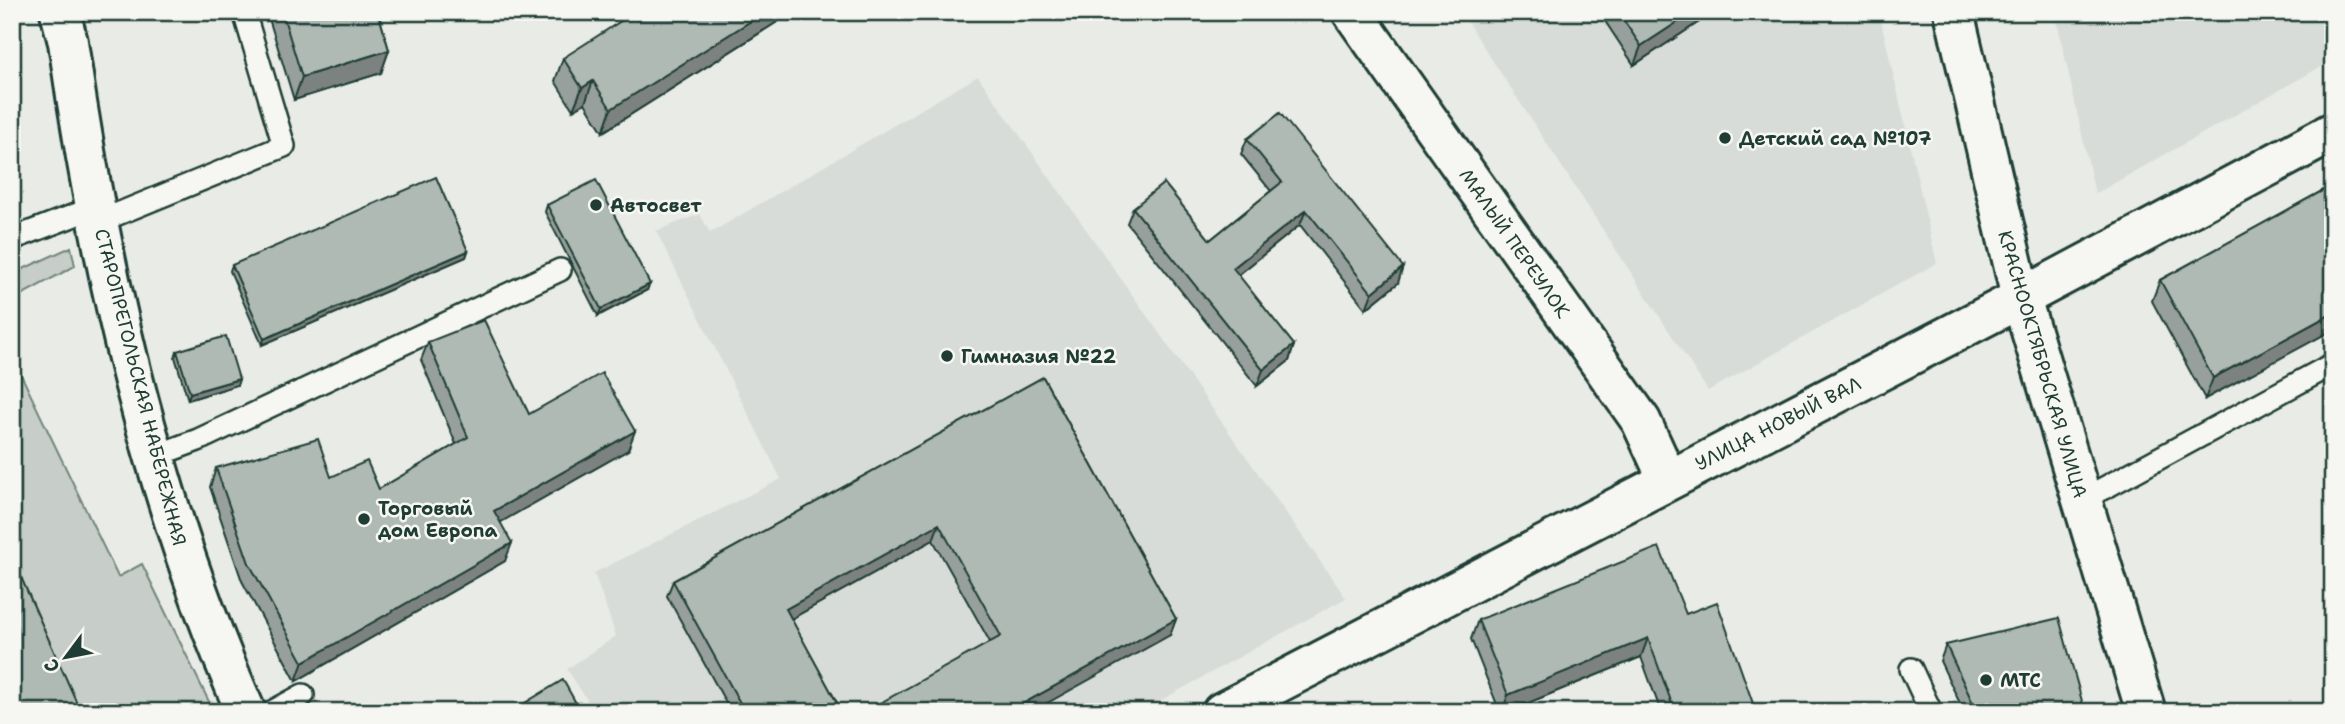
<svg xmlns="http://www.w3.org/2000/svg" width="2345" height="724" font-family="'Shantell Sans',sans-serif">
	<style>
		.built { fill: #d8dcd8 }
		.green { fill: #c7cec9; stroke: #73867e; stroke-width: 2 }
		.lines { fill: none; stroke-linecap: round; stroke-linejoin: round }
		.service-casing { stroke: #1f3d34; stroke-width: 26 }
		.minor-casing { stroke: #1f3d34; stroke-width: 44 }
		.tertiary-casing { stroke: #1f3d34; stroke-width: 44 }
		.service { stroke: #f6f6f2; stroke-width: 21 }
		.minor { stroke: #f6f6f2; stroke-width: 38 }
		.tertiary { stroke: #f6f6f2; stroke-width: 38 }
		.wall { fill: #97a09c; stroke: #1f3d34; stroke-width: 2 }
		.shaded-wall { fill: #7b827f; stroke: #1f3d34; stroke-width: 2 }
		.building { fill: #b0bab5; stroke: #1f3d34; stroke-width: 2 }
		.poi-dot { fill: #1f3d34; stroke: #f6f6f2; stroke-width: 2.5 }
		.labels { text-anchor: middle; stroke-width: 5; stroke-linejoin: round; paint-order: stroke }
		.poi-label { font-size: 19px; font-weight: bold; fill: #1f3d34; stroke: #f6f6f2; text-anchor: start }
		.street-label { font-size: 19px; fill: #1f3d34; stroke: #f6f6f2 }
	</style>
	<rect width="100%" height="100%" fill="#e9ebe7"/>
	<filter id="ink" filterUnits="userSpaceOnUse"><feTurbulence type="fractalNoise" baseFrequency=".0143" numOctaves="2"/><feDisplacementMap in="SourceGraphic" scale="14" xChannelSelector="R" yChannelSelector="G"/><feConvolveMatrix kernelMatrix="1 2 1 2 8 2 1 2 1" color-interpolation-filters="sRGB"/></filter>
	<g filter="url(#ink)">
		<path class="built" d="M1461,12h418l58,251 -229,128z
			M2055,12h278v48l-238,134z
			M978,76l368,522 -206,114h-545l-28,-43 49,-33 -22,-63 187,-94 -125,-248 44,-17 10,19z"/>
		<path class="green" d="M71,247l4,19 -63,34v-26z
			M12,356l106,221 24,-13 72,148h-148l-54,-121z"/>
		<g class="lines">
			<g class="service-casing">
				<path id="service" d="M98,222l186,-76 -40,-134
					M12,239l84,-32
					M155,456l43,-16 362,-170
					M2082,500l251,-136
					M1911,669l20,43
					M272,712l31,-17"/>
			</g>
			<g class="minor-casing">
				<path id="minor" d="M60,12l8,30c32,228 85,459 178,670
					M1352,12l289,409 27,59
					M1222,712l799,-414 312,-166"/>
			</g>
			<g class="tertiary-casing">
				<path id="tertiary" d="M1954,12l67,286 125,414"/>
			</g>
			<use href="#service" class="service"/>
			<use href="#minor" class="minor"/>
			<use href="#tertiary" class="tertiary"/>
		</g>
		<path class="wall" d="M267,12h111l11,38 -8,23 -87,27z
			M793,12l-190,120 -18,-29 -12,7 -18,-29 8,-23z
			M1599,12h115l-80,53z
			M1247,139l151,144 -32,26 -66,-84 -62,50 56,70 -5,16 -32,25 -130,-163 6,-15 77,32 61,-49 -30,-37z
			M2333,185l-128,214 -53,-98 8,-21z
			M547,205l100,85 -49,26 -53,-104z
			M468,251l-2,6 -204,88 -32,-74 2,-6z
			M428,342l101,72 99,36 -128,72 5,39 -209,120 -54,-100 -32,-94 6,-19 163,21 77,-45 -35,-84z
			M177,351l62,28 -2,6 -49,15 -13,-43z
			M1043,377l133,242 -6,16 -180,7 -57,-102 -142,79 51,93h-111l-64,-116 6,-15z
			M1686,614l70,98h-95l-20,-55 -135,55h-6l-29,-73 7,-19z
			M1946,645l139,67h-121l-24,-51z"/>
		<path class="shaded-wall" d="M765,12h28l-190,120 8,-23z
			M1693,12h21l-80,53 7,-19z
			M389,50l-8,23 -87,27 8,-23z
			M593,81l-8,22 -12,7 9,-22z
			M1306,210l-6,15 -73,59 6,-16z
			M468,251l-2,6 -204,88 2,-6z
			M1403,267l-5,16 -32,26 6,-16z
			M650,284l-3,6 -49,26 3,-7z
			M2333,313v17l-128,69 8,-21z
			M1294,345l-5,16 -32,25 6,-16z
			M239,379l-2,6 -49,15 2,-7z
			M635,431l-7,19 -141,80 7,-19z
			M939,524l-6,16 -153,85 6,-16z
			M512,543l-7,18 -209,120 7,-19z
			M1176,619l-6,16 -139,77h-23z
			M1648,638l-7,19 -135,55h-4l6,-17z"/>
		<path class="building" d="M282,12h96l11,38 -87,27z
			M635,12h130l-154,97 -18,-28 -11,7 -19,-30z
			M1618,12h75l-52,34z
			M1280,113l123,154 -31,26 -66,-83 -73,58 61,77 -31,25 -130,-162 31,-25 46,57 72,-58 -35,-43z
			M436,177l32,74 -204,88 -32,-74z
			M596,180l54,104 -49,25 -54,-104z
			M2333,185v128l-120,65 -53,-98z
			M484,320l45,94 73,-41 33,58 -141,80 18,32 -209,119 -54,-99 -33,-95 102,-29 13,38 36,-16 12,28 89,-52 -40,-95z
			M226,336l13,43 -49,14 -13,-42z
			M1043,377l133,242 -168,93h-144l137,-76 -62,-112 -153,85 56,103h-97l-72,-131z
			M1659,547l27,67 31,-12 39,110h-81l-27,-74 -140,57 -30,-75z
			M12,557l69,155h-69z
			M2059,618l26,94h-108l-31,-67z
			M563,680l18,32h-71z"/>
	</g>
	<g class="poi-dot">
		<circle cx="1725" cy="138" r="7"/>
		<circle cx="596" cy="205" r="7"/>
		<circle cx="947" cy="356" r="7"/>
		<circle cx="364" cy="519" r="7"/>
		<circle cx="1986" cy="680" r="7"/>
	</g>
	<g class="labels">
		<g class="poi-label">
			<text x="1739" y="145">Детский сад №107</text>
			<text x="610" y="212">Автосвет</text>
			<text x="961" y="363">Гимназия №22</text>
			<text x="378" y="515">Торговый<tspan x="378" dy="22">дом Европа</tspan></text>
			<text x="2000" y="687">МТС</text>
		</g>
		<g class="street-label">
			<text transform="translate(1515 243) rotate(55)" y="7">МАЛЫЙ ПЕРЕУЛОК</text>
			<text transform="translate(2043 364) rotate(74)" y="7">КРАСНООКТЯБРЬСКАЯ УЛИЦА</text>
			<text transform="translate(141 387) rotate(76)" y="7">СТАРОПРЕГОЛЬСКАЯ НАБЕРЕЖНАЯ</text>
			<text transform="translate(1778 423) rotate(-27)" y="7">УЛИЦА НОВЫЙ ВАЛ</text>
		</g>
	</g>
	<rect width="2345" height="724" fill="none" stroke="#f6f6f2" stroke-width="42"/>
	<rect x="21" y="21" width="2303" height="682" fill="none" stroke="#1f3d34" stroke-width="2.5" filter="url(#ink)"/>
	<g transform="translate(66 657) rotate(238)" stroke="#f6f6f2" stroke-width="5" paint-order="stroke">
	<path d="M0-5L12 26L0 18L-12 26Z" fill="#1f3d34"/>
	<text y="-10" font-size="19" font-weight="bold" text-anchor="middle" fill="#1f3d34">С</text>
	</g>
</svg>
